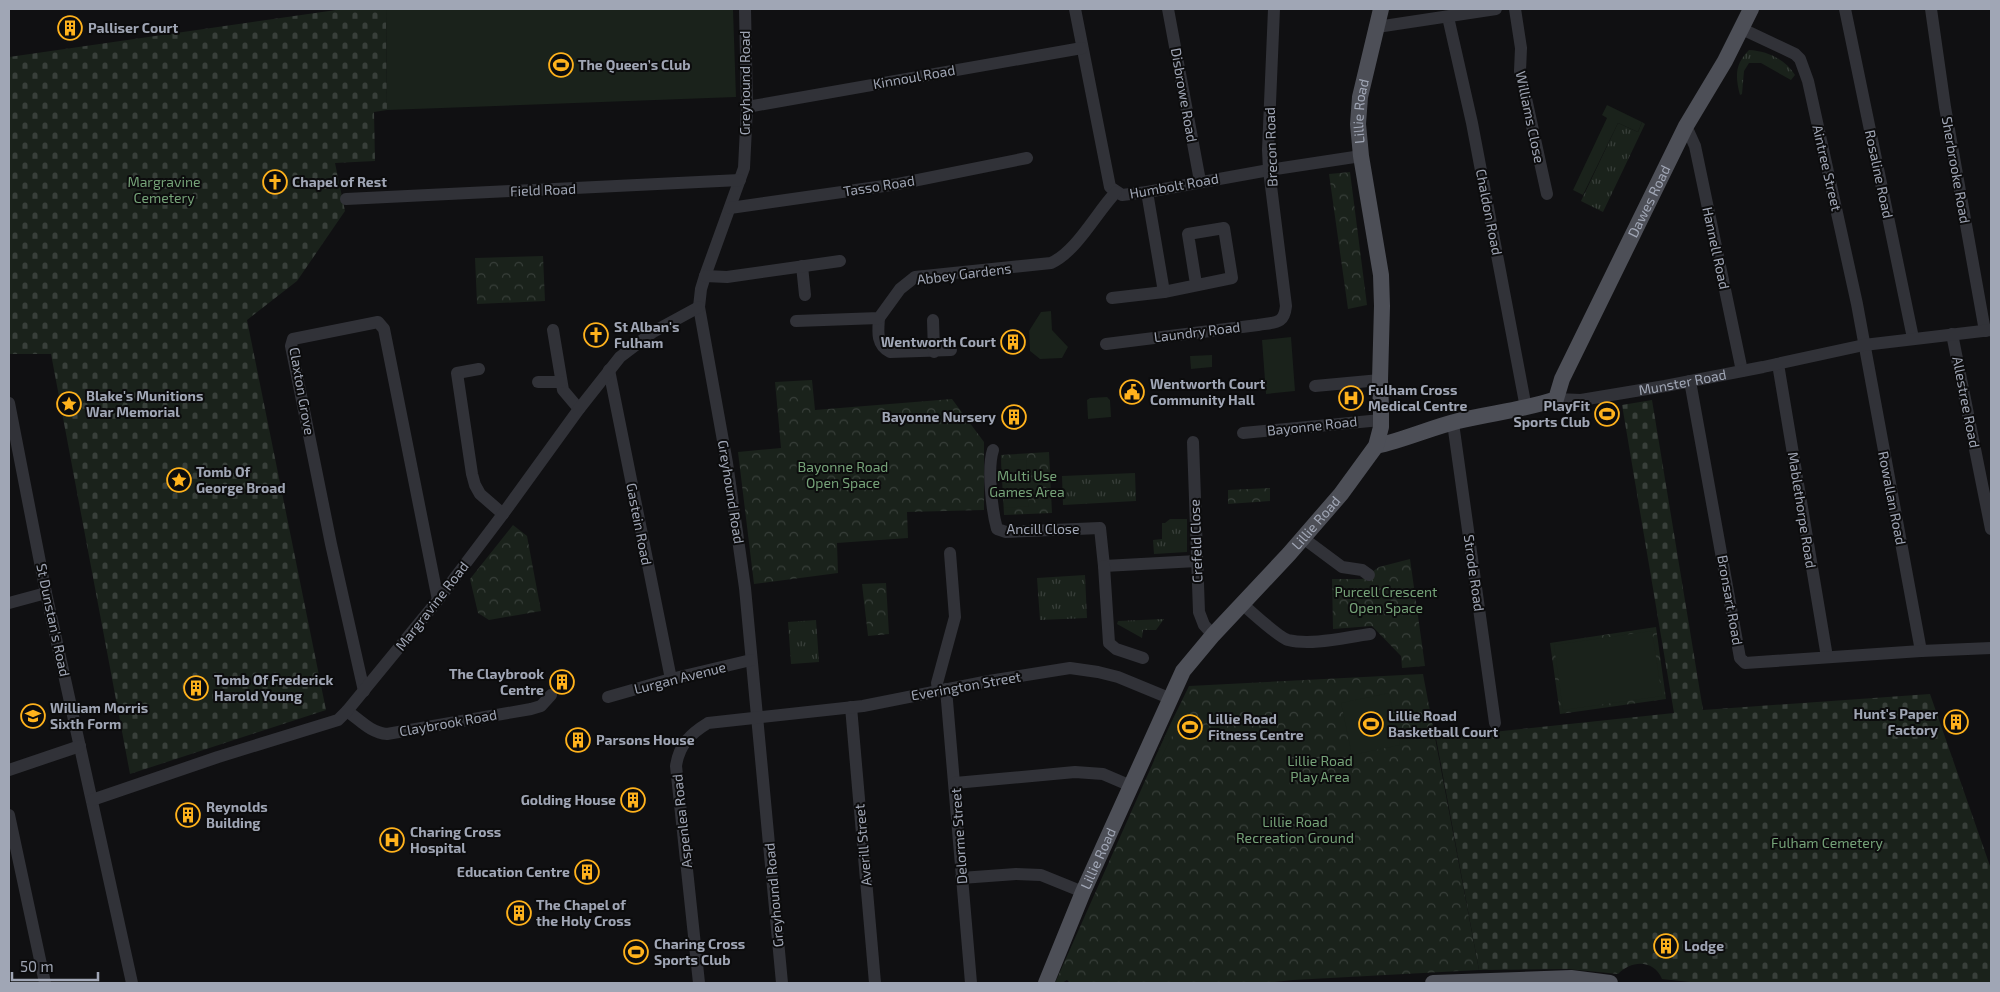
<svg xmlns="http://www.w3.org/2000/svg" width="2000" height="992" font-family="'Exo 2',sans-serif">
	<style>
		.grass { fill: url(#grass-tufts) }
		.cemetery { fill: url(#cemetery-stones) }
		.park { fill: url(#park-crowns) }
		.garden { fill: #1a221b }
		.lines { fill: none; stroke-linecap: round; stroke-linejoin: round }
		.minor { stroke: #313238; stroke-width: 12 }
		.major { stroke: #4d4f57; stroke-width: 16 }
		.labels { text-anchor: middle; stroke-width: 4; stroke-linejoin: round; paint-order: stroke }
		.poi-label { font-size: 14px; font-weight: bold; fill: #a0a6b5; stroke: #0c0c0d; text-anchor: start }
		.street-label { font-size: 14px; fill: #a0a6b5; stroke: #0c0c0d }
		.park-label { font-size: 14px; fill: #75a278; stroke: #0c0c0d }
	</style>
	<defs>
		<pattern id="grass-tufts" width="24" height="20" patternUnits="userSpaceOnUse" patternTransform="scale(1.25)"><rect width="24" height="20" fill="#1a221b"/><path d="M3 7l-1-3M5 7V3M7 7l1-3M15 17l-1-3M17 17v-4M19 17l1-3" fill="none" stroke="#383f3a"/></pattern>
		<pattern id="cemetery-stones" width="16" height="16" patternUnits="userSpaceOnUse" patternTransform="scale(1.25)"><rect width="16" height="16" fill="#1a221b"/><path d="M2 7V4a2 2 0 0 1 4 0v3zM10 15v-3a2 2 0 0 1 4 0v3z" fill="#383f3a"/></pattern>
		<pattern id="park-crowns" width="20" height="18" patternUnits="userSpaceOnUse" patternTransform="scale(1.25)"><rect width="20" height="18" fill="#1a221b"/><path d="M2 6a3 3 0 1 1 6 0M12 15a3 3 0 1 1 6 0" fill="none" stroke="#383f3a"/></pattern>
	</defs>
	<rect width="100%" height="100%" fill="#101012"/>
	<path class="grass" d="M1749,50c18,1 36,9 46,25l-4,5 -30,-17h-12l-5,8 -2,23 -2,1c-5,-19 -5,-31 9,-45z
		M1642,122l3,2 -42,88 -22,-11 37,-78 20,9z
		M1135,473l1,28 -73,4 -1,-29z
		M1170,519h17v33l-33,2 -1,-14 9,-1v-16h3z
		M1085,575l2,43 -47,2 -3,-42z
		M1164,619l-8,11h-13l-1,8 -25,-14 1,-3z
		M816,620l3,42 -28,2 -3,-42z"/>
	<path class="cemetery" d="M343,9h43l1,101 -13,2 1,49 -40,2 10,48 -48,70 -50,39 79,390 -196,64 -79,-420h-42v-297z
		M1652,400l51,310 227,-16 61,175v114h-292l-37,-4c-8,-20 -31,-19 -44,-5l-50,-5 -89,1 -43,-232 238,-25 -52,-308z"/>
	<path class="park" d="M1350,172l17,133 -19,4 -19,-135z
		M543,256l2,45 -68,3 -2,-46z
		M812,380l3,30 137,-11 32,43v68l-77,2 1,26 -71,5 1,30 -84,11 -16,-132 43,-4 -6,-66z
		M1049,452l3,61 -48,2 -3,-60z
		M1270,488v13l-42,3v-14z
		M513,525l14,11 14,75 -52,9 -11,-7 -8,-34z
		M1410,559l15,107 -23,2 -1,-12 -29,-30 -39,3 -1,-50h30l17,-12z
		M886,583l3,51 -21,2 -6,-52z
		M1656,627l10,72 -106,15 -10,-71z
		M1423,674l56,296 -186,10 -27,3h-196l-3,-3 -5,3h-7l114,-256 20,-41z"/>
	<path class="garden" d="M386,9h347l3,88 -349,13z
		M1607,105l35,17 -4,10 -20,-9 -35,72 -10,-5 34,-72 -5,-3z
		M1051,311l1,19 16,17 -6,11 -22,1 -10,-8 -1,-20 12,-19z
		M1291,337l4,54 -29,3 -4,-54z
		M1212,355v12l-21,2 -1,-13z
		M1107,397l3,3 1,17 -23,2 -1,-19 3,-2z
		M1026,459l3,47 -25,2 -3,-48z
		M1652,631l10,65 -99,14 -9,-65z
		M1389,693l11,52 -48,10 -11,-52z
		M1180,712l3,2 -24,48 -5,-2 21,-45 3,1z"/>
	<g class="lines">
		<g class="minor">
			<path d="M745,9l2,98 -3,61 -39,108 -4,13 -2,18 28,156 18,125 37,395"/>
			<path d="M1075,9l35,178 12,8 25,-3 122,-22 92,-14"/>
			<path d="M1168,9l32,172"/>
			<path d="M1515,9l6,39 -1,23 27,123"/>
			<path d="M1845,9l68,329"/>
			<path d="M1931,9l14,98 40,224"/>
			<path d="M1448,17l24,106 54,285"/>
			<path d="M1377,27l119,-18"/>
			<path d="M1740,28l55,26 5,5 8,22 49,223 64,347"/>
			<path d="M747,107l335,-59"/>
			<path d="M1686,126l9,20 47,225"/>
			<path d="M346,199l394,-19"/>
			<path d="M730,208l168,-24 129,-26"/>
			<path d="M802,266l3,29"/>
			<path d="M705,276l22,1 113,-16"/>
			<path d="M1164,292l68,-14 -8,-50 -36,6 8,50"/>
			<path d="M1112,298l52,-6 -17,-100"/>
			<path d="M879,318c-1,13 -3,27 11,34l61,-2"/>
			<path d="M933,320l1,32"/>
			<path d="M796,321l83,-3 21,-29 15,-12 136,-14c26,-12 45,-50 65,-71"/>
			<path d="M553,330l10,60 16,19"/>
			<path d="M1952,334l39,195"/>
			<path d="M1106,344l152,-19c17,-3 26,0 28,-19l-17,-136 -1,-20 6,-141"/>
			<path d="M1778,364l49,293"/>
			<path d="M479,369l-22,4 15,101 3,11 5,9 23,20"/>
			<path d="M609,370l62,309"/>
			<path d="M1690,381l50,277 5,5 176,-12 70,-3"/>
			<path d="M538,382h23"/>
			<path d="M1315,386l65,-6"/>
			<path id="s1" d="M1556,399l25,1 84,-14 98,-19 101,-22 127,-15"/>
			<path d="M9,403l37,190 86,390"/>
			<path d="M1453,423l42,300"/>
			<path d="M1243,433l138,-13"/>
			<path d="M1193,442l6,170 5,13 9,10"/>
			<path d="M993,450c-6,18 -1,61 4,79l9,3 94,-4 4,38 93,-5"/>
			<path d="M1303,538l39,29 20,3 7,5"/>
			<path d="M1104,566l5,77 7,6 27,9"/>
			<path d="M9,603l37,-10"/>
			<path d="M1242,604c10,8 36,33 46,36 24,6 58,-3 82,-6"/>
			<path d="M946,689l25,294"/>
			<path d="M938,690l-1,-7 18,-66 -5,-64"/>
			<path d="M364,691l-33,-147 -40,-198 2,-7 85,-17 6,7 54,271"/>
			<path d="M608,697l63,-18 80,-19"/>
			<path d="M851,707l24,276"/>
			<path d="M347,711c13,9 24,22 40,23l144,-25 10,-3 10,-11"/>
			<path d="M9,770l71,-24"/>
			<path d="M955,783l120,-11 28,2 28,12"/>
			<path d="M92,800l126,-43 120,-37 9,-9 91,-111 65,-86 76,-105 41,-52 33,-25 46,-25"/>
			<path d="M9,815l36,168"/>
			<path d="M961,878l55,-4 25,1 42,17"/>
			<path d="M699,983l-23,-217c3,-21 14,-32 32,-43l155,-17 126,-25 81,-13 28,4 20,5 51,21"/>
		</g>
		<g class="major">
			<path id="s2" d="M1376,446c28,-6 54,-18 82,-25 33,-8 66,-11 98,-22l6,-20 124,-253 39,-65 26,-52"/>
			<path id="s3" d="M1046,983l37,-91 100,-221 30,-36 76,-81 52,-60 35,-48 5,-19v-18l-1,-29 2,-74 -1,-31 -20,-119 -3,-32 2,-27 21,-88"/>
			<path d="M1433,983l138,-5 39,5"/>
		</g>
	</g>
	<defs>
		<g id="building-ring" transform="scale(1.25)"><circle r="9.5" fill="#0c0c0d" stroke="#ffb21c" stroke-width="1.5"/><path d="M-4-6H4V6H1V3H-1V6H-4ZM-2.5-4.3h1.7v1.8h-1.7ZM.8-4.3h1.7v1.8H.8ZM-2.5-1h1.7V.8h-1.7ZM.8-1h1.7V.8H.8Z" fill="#ffb21c"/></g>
		<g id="stadium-ring" transform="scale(1.25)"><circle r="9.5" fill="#0c0c0d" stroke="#ffb21c" stroke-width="1.5"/><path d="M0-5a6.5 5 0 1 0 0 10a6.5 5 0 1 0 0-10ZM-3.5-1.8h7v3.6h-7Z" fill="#ffb21c"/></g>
		<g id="church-ring" transform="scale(1.25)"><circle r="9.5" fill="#0c0c0d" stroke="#ffb21c" stroke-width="1.5"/><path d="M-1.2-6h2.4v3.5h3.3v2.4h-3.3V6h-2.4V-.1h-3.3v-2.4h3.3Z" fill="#ffb21c"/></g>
		<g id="civic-ring" transform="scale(1.25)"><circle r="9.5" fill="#0c0c0d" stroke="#ffb21c" stroke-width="1.5"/><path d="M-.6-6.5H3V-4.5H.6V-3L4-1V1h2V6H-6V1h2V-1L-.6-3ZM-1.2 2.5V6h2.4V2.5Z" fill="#ffb21c"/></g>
		<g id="hospital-ring" transform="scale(1.25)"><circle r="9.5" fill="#0c0c0d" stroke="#ffb21c" stroke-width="1.5"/><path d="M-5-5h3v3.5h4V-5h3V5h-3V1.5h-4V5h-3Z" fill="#ffb21c"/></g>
		<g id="sight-ring" transform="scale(1.25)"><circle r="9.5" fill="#0c0c0d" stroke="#ffb21c" stroke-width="1.5"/><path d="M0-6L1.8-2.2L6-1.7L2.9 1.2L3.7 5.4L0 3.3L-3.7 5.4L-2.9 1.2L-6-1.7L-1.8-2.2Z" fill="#ffb21c"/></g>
		<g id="university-ring" transform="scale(1.25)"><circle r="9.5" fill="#0c0c0d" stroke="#ffb21c" stroke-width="1.5"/><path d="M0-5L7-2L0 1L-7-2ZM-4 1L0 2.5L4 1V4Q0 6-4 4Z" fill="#ffb21c"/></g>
	</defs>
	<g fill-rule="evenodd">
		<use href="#building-ring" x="70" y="28"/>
		<use href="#stadium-ring" x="561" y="65"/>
		<use href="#church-ring" x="275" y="182"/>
		<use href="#church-ring" x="596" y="335"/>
		<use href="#building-ring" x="1013" y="342"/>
		<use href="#civic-ring" x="1132" y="392"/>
		<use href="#hospital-ring" x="1351" y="398"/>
		<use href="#sight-ring" x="69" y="404"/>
		<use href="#stadium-ring" x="1607" y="414"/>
		<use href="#building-ring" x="1014" y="417"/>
		<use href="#sight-ring" x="179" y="480"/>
		<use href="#building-ring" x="562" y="682"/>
		<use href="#building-ring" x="196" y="688"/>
		<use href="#university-ring" x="33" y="716"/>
		<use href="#building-ring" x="1956" y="722"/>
		<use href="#stadium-ring" x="1371" y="724"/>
		<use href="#stadium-ring" x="1190" y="727"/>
		<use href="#building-ring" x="578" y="740"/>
		<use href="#building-ring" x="633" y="800"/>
		<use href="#building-ring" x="188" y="815"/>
		<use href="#hospital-ring" x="392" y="840"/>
		<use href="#building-ring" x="587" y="872"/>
		<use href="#building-ring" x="519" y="913"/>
		<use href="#building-ring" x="1666" y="946"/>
		<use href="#stadium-ring" x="636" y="952"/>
	</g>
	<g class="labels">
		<g class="poi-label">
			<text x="88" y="33">Palliser Court</text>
			<text x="578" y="70">The Queen’s Club</text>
			<text x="292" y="187">Chapel of Rest</text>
			<text x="614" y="332">St Alban's<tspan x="614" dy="16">Fulham</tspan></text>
			<text x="996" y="347" text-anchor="end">Wentworth Court</text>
			<text x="1150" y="389">Wentworth Court<tspan x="1150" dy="16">Community Hall</tspan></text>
			<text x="1368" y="395">Fulham Cross<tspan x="1368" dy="16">Medical Centre</tspan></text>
			<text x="86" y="401">Blake's Munitions<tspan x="86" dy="16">War Memorial</tspan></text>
			<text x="1590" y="411" text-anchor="end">PlayFit<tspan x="1590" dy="16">Sports Club</tspan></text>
			<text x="996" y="422" text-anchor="end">Bayonne Nursery</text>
			<text x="196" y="477">Tomb Of<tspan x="196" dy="16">George Broad</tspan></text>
			<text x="544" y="679" text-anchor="end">The Claybrook<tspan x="544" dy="16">Centre</tspan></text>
			<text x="214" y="685">Tomb Of Frederick<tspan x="214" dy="16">Harold Young</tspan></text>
			<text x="50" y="713">William Morris<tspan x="50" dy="16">Sixth Form</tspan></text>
			<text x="1938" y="719" text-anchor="end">Hunt's Paper<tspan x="1938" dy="16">Factory</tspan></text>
			<text x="1388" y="721">Lillie Road<tspan x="1388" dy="16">Basketball Court</tspan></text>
			<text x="1208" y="724">Lillie Road<tspan x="1208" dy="16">Fitness Centre</tspan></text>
			<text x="596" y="745">Parsons House</text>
			<text x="616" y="805" text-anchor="end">Golding House</text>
			<text x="206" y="812">Reynolds<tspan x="206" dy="16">Building</tspan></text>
			<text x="410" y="837">Charing Cross<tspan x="410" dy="16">Hospital</tspan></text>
			<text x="570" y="877" text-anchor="end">Education Centre</text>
			<text x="536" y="910">The Chapel of<tspan x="536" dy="16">the Holy Cross</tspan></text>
			<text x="654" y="949">Charing Cross<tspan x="654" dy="16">Sports Club</tspan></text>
			<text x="1684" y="951">Lodge</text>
		</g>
		<g class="street-label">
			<text transform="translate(914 77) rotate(-10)" y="5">Kinnoul Road</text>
			<text transform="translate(745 83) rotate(-90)" y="5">Greyhound Road</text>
			<text transform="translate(1184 95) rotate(80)" y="5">Disbrowe Road</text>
			<text dy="5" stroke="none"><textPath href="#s3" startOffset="975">Lillie Road</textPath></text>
			<text transform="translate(1530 117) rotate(78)" y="5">Williams Close</text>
			<text transform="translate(1271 147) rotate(-92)" y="5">Brecon Road</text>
			<text transform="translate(1827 168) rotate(77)" y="5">Aintree Street</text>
			<text transform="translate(1956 170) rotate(80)" y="5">Sherbrooke Road</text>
			<text transform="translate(1879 174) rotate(78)" y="5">Rosaline Road</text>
			<text transform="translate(879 186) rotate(-9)" y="5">Tasso Road</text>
			<text transform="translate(1174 186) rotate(-10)" y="5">Humbolt Road</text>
			<text transform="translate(543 190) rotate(-2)" y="5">Field Road</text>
			<text dy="5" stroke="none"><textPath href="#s2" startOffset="405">Dawes Road</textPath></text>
			<text transform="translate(1489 212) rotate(79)" y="5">Chaldon Road</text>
			<text transform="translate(1716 248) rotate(78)" y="5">Hannell Road</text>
			<text transform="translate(964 274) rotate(-7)" y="5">Abbey Gardens</text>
			<text transform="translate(1197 332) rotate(-7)" y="5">Laundry Road</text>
			<text dy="5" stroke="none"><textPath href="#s1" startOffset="128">Munster Road</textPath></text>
			<text transform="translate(302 391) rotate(80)" y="5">Claxton Grove</text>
			<text transform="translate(1966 402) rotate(79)" y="5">Allestree Road</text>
			<text transform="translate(1312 426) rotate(-6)" y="5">Bayonne Road</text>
			<text transform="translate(731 492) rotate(81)" y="5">Greyhound Road</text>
			<text transform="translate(1892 498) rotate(79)" y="5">Rowallan Road</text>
			<text transform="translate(1802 510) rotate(81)" y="5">Mablethorpe Road</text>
			<text dy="5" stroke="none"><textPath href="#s3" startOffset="540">Lillie Road</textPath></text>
			<text transform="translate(639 524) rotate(79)" y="5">Gastein Road</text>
			<text x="1043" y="534">Ancill Close</text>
			<text transform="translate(1196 541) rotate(-92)" y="5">Crefeld Close</text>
			<text transform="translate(1474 573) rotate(82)" y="5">Strode Road</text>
			<text transform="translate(1730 600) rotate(80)" y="5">Bronsart Road</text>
			<text transform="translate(432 606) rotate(-52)" y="5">Margravine Road</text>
			<text transform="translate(53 620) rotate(78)" y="5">St Dunstan's Road</text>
			<text transform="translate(680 678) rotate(-14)" y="5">Lurgan Avenue</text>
			<text transform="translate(966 686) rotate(-10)" y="5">Everington Street</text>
			<text transform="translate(448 723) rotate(-10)" y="5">Claybrook Road</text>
			<text transform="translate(682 821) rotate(-96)" y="5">Aspenlea Road</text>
			<text transform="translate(959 836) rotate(-94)" y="5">Delorme Street</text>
			<text transform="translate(863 845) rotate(-95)" y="5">Averill Street</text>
			<text dy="5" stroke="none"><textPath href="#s3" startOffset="135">Lillie Road</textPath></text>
			<text transform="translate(774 895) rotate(-95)" y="5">Greyhound Road</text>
		</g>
		<g class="park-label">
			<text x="164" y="187">Margravine<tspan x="164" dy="16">Cemetery</tspan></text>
			<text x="843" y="472">Bayonne Road<tspan x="843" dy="16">Open Space</tspan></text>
			<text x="1027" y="481">Multi Use<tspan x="1027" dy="16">Games Area</tspan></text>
			<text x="1386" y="597">Purcell Crescent<tspan x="1386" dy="16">Open Space</tspan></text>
			<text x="1320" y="766">Lillie Road<tspan x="1320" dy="16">Play Area</tspan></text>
			<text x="1295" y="827">Lillie Road<tspan x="1295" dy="16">Recreation Ground</tspan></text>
			<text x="1827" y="848">Fulham Cemetery</text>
		</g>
	</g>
	<rect width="2000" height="992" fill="none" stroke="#a0a6b5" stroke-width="20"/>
	<path d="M12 972v8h86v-8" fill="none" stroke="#a0a6b5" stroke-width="2.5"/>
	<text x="20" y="972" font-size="15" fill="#a0a6b5" stroke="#0c0c0d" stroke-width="4" paint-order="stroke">50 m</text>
</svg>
